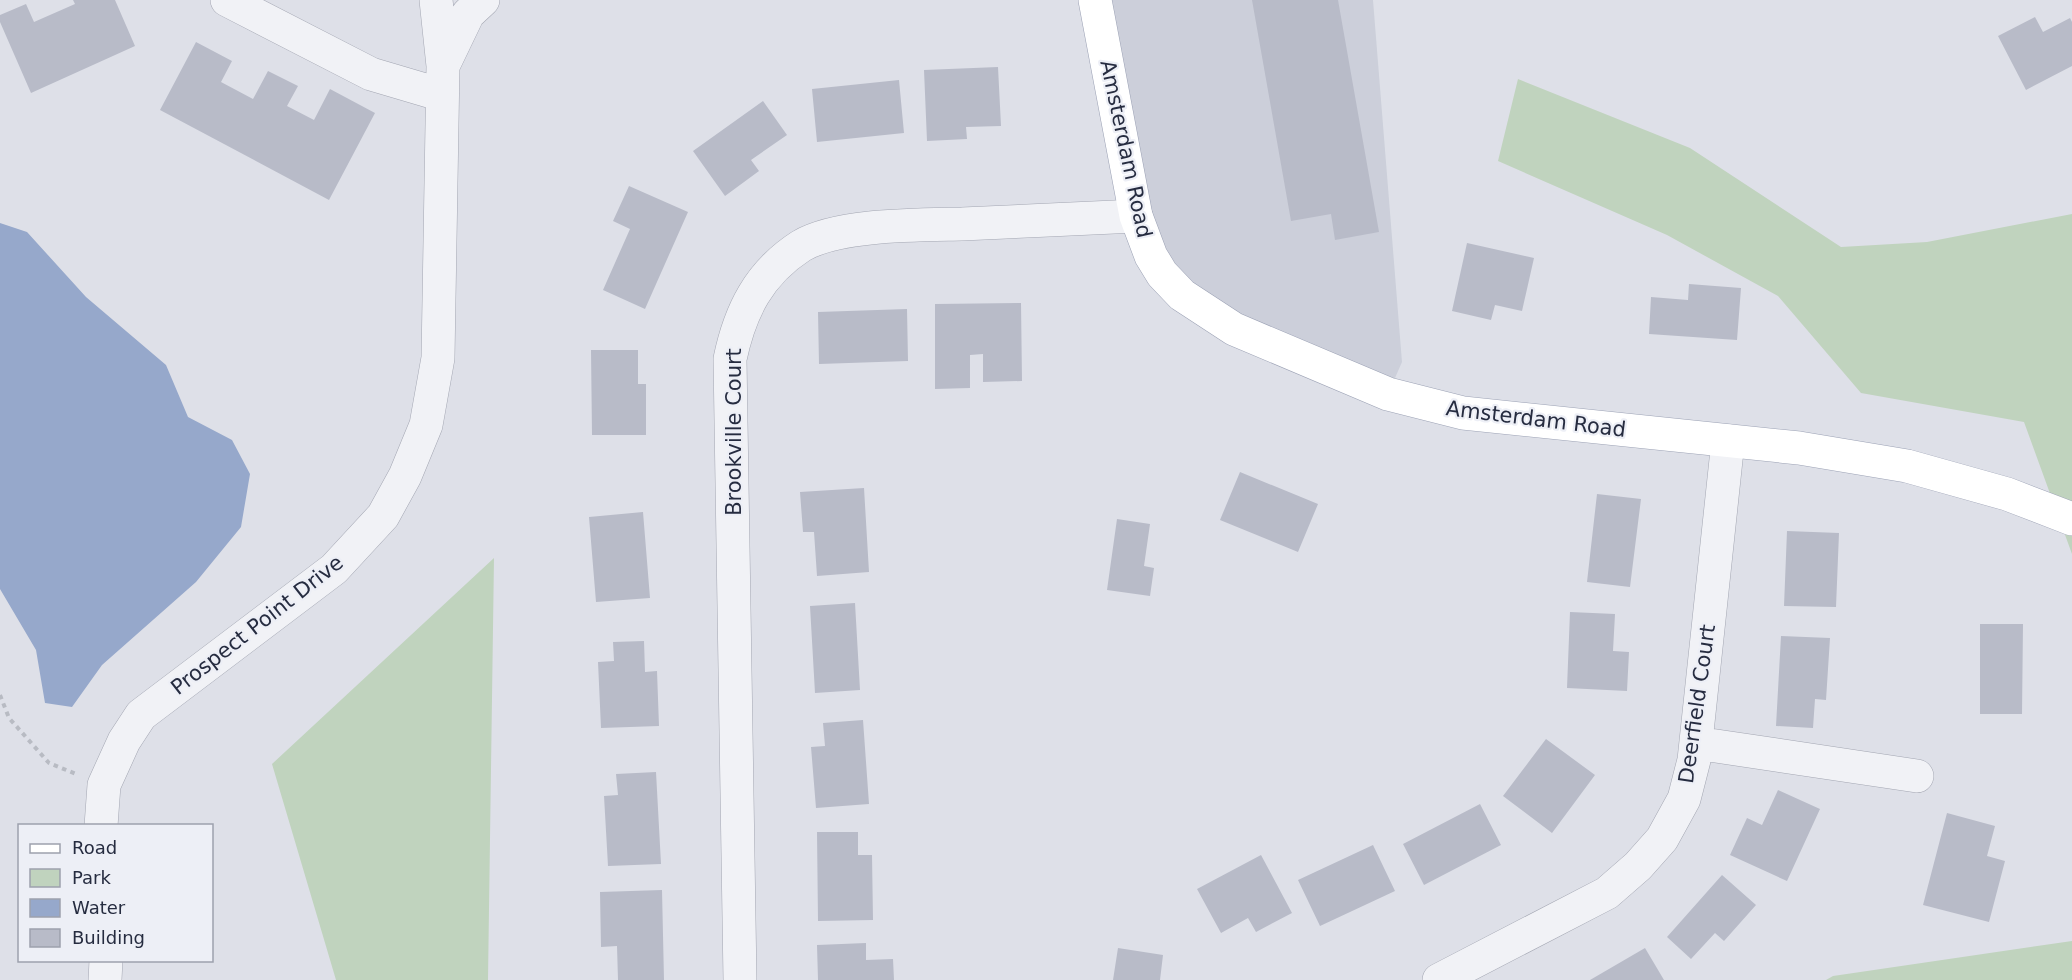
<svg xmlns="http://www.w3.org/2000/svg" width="2072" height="980" font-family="'DejaVu Sans',sans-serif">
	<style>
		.built { fill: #cccfda }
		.green { fill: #c0d3be }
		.water { fill: #96a8cb }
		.building { fill: #b8bbc8 }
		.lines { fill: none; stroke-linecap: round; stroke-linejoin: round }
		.minor-casing { stroke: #a3a6b2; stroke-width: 34 }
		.major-casing { stroke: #9ca2b5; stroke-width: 34 }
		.path { stroke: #b8bbc3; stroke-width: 4; stroke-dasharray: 4.5 4.5; stroke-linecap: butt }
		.minor { stroke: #f1f2f6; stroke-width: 33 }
		.major { stroke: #fff; stroke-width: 33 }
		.labels { text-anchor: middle; stroke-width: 4.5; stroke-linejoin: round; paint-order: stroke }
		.street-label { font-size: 21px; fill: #262c40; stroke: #edeff6 }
	</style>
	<rect width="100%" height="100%" fill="#dee0e8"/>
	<path class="built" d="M1095,0h278l29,362 -14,32 -226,-120z"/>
	<path class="green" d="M1518,79l172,69 151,99 86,-5 145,-28v340l-48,-132 -163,-29 -83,-97 -111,-61 -169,-74z
		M494,558l-6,422h-152l-64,-216z
		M2072,941v39h-246l7,-4z"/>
	<path class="water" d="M0,223l27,9 59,65 80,68 22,52 44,23 18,34 -9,53 -45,55 -94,83 -30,42 -27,-4 -9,-53 -36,-61z"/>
	<path class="building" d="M73,0h42l20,46 -104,47 -31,-71v-7l26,-11 8,18 41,-18z
		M1252,0h86l41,232 -44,8 -4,-26 -40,7z
		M2035,17l8,15 27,-14 2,4v44l-46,24 -28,-54z
		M196,42l36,19 -11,21 32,17 15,-28 30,15 -11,20 27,14 16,-31 45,24 -46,87 -169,-90z
		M998,67l3,59 -35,1 1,12 -40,2 -3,-71z
		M899,80l5,53 -87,9 -5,-53z
		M763,101l24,34 -36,25 8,11 -34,25 -32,-45z
		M629,186l59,26 -43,97 -42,-19 27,-61 -17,-8z
		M1467,243l67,15 -12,53 -27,-6 -4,15 -39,-9z
		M1689,284l52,4 -4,52 -88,-6 2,-37 37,3z
		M1021,303l1,78 -39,1v-28l-13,1v33l-35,1v-85z
		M907,309l1,52 -89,3 -1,-52z
		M591,350h47v34h8v51h-54z
		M1240,472l78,32 -20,48 -78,-32z
		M864,488l5,84 -52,4 -3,-44h-11l-3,-40z
		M1597,494l44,5 -11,88 -43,-5z
		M643,512l7,86 -54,4 -7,-85z
		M1117,519l33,5 -6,42 10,2 -4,28 -43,-6z
		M1787,531l52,2 -3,74 -52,-1z
		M855,603l5,87 -45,3 -5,-87z
		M1570,612l45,2 -2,37 16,1 -2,39 -60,-3z
		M1980,624h43l-1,90h-42z
		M1781,636l49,2 -4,62 -11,-1 -2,29 -37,-2z
		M644,641l1,31 12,-1 2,55 -58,2 -3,-66 16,-1 -1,-19z
		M863,720l6,84 -53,4 -5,-61 14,-1 -2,-23z
		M1546,739l49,36 -43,58 -49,-37z
		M656,772l5,92 -53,2 -4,-70 14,-1 -2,-21z
		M1778,790l42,19 -33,72 -57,-26 17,-37 15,7z
		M1480,804l21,41 -77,40 -21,-41z
		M1947,813l48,13 -8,30 18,5 -16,61 -66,-17z
		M817,832h41v23h14l1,65 -55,1z
		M1373,845l22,46 -75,35 -22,-46z
		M1261,855l31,58 -36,19 -8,-14 -27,15 -24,-44z
		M1722,875l34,30 -32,36 -9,-8 -24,26 -24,-22z
		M662,890l2,90h-46l-1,-34 -16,1 -1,-55z
		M866,943v17l27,-1 1,21h-76l-1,-35z
		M1118,948l45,7 -3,25h-47z
		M1645,948l19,32h-74z"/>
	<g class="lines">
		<g class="minor-casing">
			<path id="minor" d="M227,0l144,74 71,21
				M443,66l25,-52 15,-14
				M1696,743l221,33
				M101,826l3,-41 20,-44 17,-26 193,-146 49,-53 22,-40 21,-51 12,-67 5,-292 -7,-66
				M105,980l1,-20
				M740,980l-10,-621c10,-48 29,-86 71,-113 37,-22 117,-21 161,-22 58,-3 116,-5 174,-8
				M1439,980l168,-87 31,-27 24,-27 22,-40 10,-39 34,-319"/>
		</g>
		<g class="major-casing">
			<path id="major" d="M1095,0l41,216 15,40 11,18 20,21 52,34 154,65 75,19 336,35 108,18 100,28 65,25"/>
		</g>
		<path class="path" d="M0,695l9,23 40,45 27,11"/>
		<use href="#minor" class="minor"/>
		<use href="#major" class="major"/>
	</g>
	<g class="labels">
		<g class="street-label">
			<text transform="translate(1126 149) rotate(78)" y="7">Amsterdam Road</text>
			<text transform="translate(1536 419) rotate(7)" y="7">Amsterdam Road</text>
			<text transform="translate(734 432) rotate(-90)" y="7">Brookville Court</text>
			<text transform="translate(257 625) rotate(-38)" y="7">Prospect Point Drive</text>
			<text transform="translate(1697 704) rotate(-82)" y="7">Deerfield Court</text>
		</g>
	</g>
	<rect x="18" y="824" width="195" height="138" fill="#edeff6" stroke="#9da1ad" stroke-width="1.5"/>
	<rect x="30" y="844" width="30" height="9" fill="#ffffff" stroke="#9da1ad" stroke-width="1.5"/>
	<text x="72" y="854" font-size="18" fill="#262c40">Road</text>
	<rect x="30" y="869" width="30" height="18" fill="#c0d3be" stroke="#9da1ad" stroke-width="1.5"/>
	<text x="72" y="884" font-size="18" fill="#262c40">Park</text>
	<rect x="30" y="899" width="30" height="18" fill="#96a8cb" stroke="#9da1ad" stroke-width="1.5"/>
	<text x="72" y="914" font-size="18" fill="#262c40">Water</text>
	<rect x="30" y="929" width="30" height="18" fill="#b8bbc8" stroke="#9da1ad" stroke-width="1.5"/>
	<text x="72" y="944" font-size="18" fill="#262c40">Building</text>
</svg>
